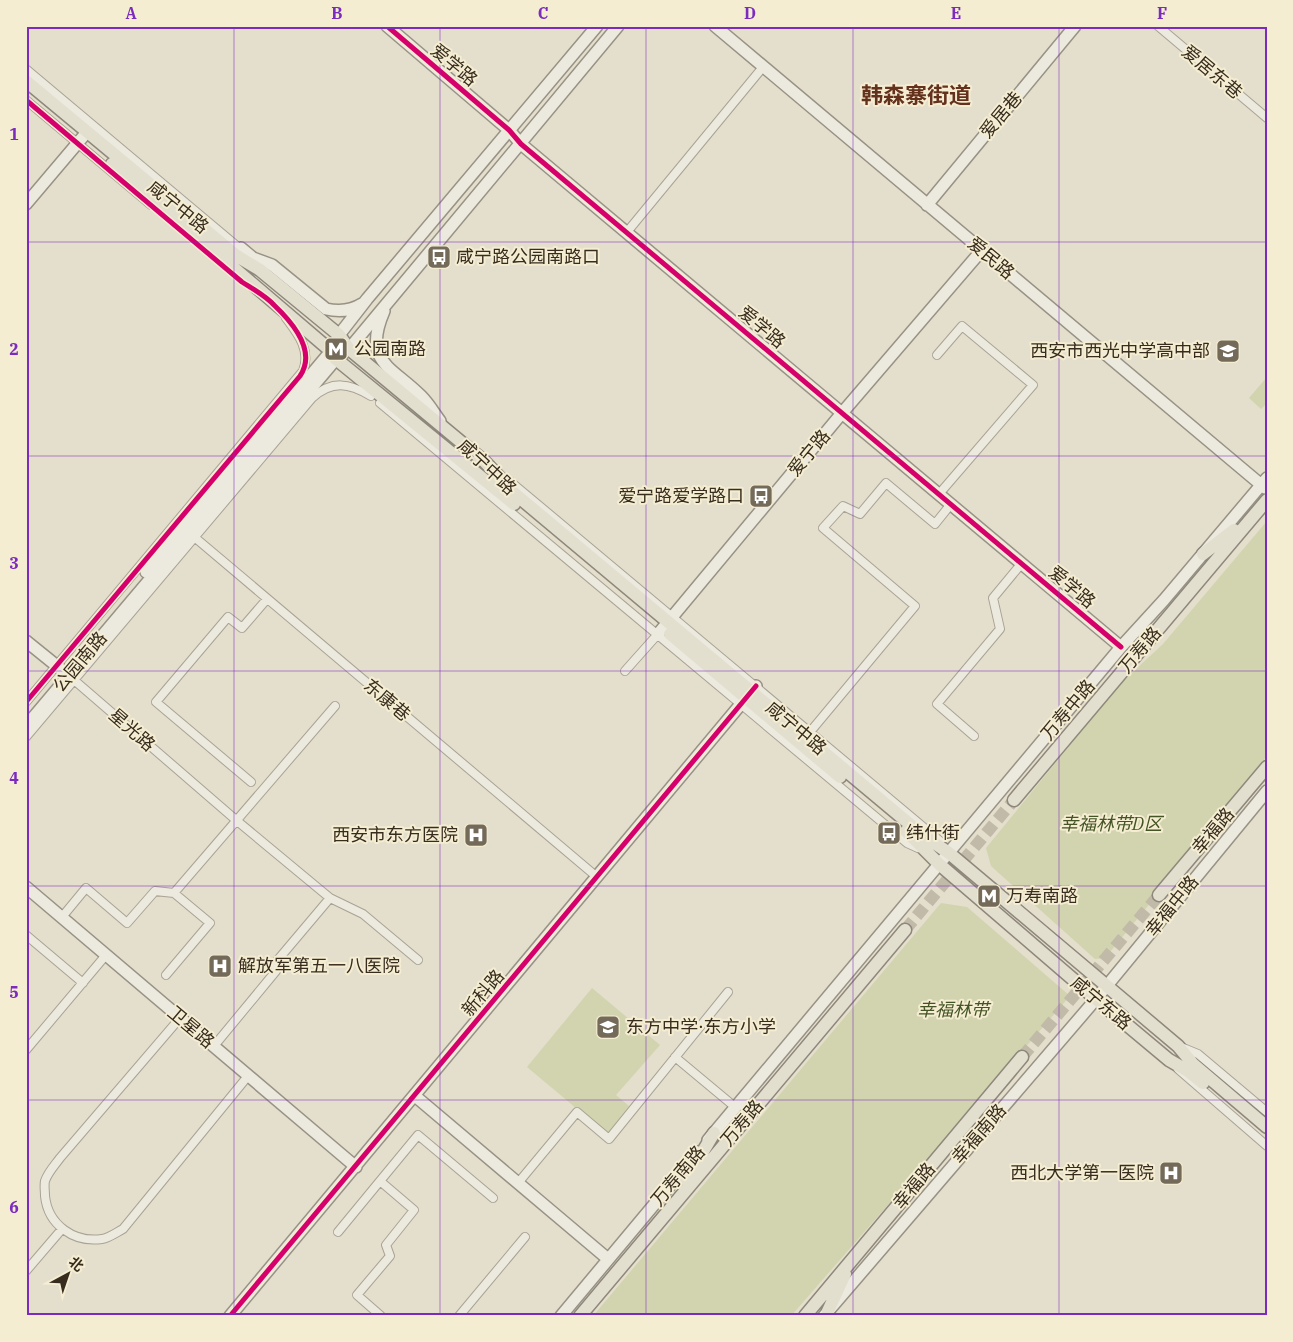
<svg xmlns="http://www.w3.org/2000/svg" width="1293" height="1342" font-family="'IBM Plex Serif','Noto Sans SC',serif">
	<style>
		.green { fill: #d1d4ae }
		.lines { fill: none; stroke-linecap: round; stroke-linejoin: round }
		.primary-tunnel { stroke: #c1baa9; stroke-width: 12; stroke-dasharray: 12 6; stroke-linecap: butt }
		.street-casing { stroke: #a9a395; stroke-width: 10 }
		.secondary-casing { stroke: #989285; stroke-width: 14 }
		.primary-casing { stroke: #8e887c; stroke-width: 15 }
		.street { stroke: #ece9de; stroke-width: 8 }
		.secondary { stroke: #ece9de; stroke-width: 11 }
		.primary { stroke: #e3dfcf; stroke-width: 12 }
		.cycleway-casing { stroke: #f5edd2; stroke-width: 8 }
		.cycleway { stroke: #d6006c; stroke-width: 5 }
		.grid { fill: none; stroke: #7b2cbf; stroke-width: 1; stroke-opacity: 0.55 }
		.labels { text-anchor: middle; stroke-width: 4; stroke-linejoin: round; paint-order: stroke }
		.street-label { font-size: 18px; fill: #372c1d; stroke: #f5edd2 }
		.poi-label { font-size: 18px; fill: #372c1d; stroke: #f5edd2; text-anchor: start }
		.park-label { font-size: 18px; font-style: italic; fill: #445424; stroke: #f5edd2 }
		.district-label { font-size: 22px; font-weight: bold; fill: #64311d; stroke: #f5edd2 }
		.neatline { fill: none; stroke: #7b2cbf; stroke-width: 2 }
		.grid-label { font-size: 16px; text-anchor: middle; font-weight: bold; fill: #7b2cbf }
	</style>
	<rect width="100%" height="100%" fill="#e4decc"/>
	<path class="green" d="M1267,377v26l-6,6 -12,-11z
		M1267,521v235l-77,91v8l-85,103 -10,1 -104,-93 -5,-18 135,-165 42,-39z
		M941,903l26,4 103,89 -279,320h-198z
		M592,988l68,57 -44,50 13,11 -22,28 -80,-67z"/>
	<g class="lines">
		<path class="primary-tunnel" d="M905,930l109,-130
			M1022,1057l137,-162"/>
		<g class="street-casing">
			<path id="street" d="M1158,26l109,92
				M26,69l218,183
				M26,100l125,105
				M627,232l136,-165
				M937,355l25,-29 71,59 -94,109
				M380,403l527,440 11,5
				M506,478l434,363
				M186,530l411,347
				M625,671l33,-37
				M74,680l162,140 94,78 33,16 55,46
				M26,702l277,-331c8,-21 -5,-37 -17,-53
				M810,732l105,-126 -92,-78 20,-22 17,8 26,-31 49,41 16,-20
				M974,736l-37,-32 63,-75 -7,-31 29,-35
				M26,737l286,-339c20,-18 37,-15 59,-2
				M251,782l-95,-80 72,-85 14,11 25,-29
				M62,917l24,-29 41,35 28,-32 19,2 161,-187
				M26,935l57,48
				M166,975l44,-52 -36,-30
				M180,1018l-120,140c-5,7 -12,14 -15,23 -1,4 0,10 0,15 3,29 29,47 57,43 7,-1 15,-7 21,-10l125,-153
				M214,1046l62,-75v-9l54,-64
				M1181,1047l17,7 69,58
				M26,1050l80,-95
				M675,1057l60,50
				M1178,1069l89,77
				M518,1183l59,-71 32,27 119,-147
				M338,1232l42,-51
				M26,1271l36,-42
				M381,1316l-24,-21 33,-39 -4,-11 28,-35 -34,-29 38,-46 75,63
				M459,1316l66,-79"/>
		</g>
		<g class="secondary-casing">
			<path id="secondary" d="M387,26l122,104 12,14 600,503
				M715,26l550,462
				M26,204l61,-72
				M927,205l148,-179
				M241,248l12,10 19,7 54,44c13,3 25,2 36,-5
				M384,311c-22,51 7,55 37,85 8,8 13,17 19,25
				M146,572l185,-221 8,-16 28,-36 230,-273
				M658,634l184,-221 140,-163
				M26,641l47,38
				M26,726l310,-367 13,-10 269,-323
				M26,887l330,280
				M415,1096l193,163
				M708,1140l413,-493 43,-47 103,-122
				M230,1316l526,-630
				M561,1316l137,-164
				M824,1316l272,-317 171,-208"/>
		</g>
		<g class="primary-casing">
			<path id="primary" d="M26,81l211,175 23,14 79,65 10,14 136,113 29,31 410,343 25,17 229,193 15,18 74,63
				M112,164l219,187 5,8 178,145
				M1203,554l31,-24
				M670,634l170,143
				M1014,800l253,-300
				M906,831l33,33 157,135 73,61 19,11 15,12
				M1159,895l108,-128
				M686,1180l28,-47
				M828,1311l17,-37
				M580,1316l325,-386
				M805,1316l217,-259"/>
		</g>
		<use href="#street" class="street"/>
		<use href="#secondary" class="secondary"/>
		<use href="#primary" class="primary"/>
		<g class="cycleway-casing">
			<path id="cycleway" d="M387,26l122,104 12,14 600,503
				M26,100l216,182c11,7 24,14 32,23 18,17 43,46 26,71l-274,326
				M230,1316l526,-630"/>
		</g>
		<use href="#cycleway" class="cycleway"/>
	</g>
	<path class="grid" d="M234,26v1290M440,26v1290M646,26v1290M853,26v1290M1059,26v1290M26,242h1241M26,456h1241M26,671h1241M26,886h1241M26,1100h1241"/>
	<defs>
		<g id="bus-square" transform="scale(1.25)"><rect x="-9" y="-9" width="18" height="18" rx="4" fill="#746a5a" stroke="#f5edd2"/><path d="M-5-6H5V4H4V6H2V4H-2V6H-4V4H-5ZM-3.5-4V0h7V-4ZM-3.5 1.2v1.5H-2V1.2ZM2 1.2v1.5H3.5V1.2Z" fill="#fff"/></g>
		<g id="metro-square" transform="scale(1.25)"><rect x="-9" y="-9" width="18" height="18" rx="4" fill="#746a5a" stroke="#f5edd2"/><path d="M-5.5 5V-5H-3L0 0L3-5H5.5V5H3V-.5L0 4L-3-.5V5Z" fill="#fff"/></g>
		<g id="school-square" transform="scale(1.25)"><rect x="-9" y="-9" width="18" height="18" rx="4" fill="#746a5a" stroke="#f5edd2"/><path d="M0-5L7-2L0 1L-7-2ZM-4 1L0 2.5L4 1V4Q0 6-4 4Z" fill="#fff"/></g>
		<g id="hospital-square" transform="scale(1.25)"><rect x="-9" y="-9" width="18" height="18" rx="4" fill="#746a5a" stroke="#f5edd2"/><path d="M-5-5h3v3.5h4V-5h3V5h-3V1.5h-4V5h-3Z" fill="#fff"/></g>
	</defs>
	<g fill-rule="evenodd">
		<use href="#bus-square" x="439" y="257"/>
		<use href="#metro-square" x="336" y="349"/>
		<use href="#school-square" x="1228" y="351"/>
		<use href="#bus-square" x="761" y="496"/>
		<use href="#bus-square" x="889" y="833"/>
		<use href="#hospital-square" x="476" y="835"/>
		<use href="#metro-square" x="989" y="896"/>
		<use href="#hospital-square" x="220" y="966"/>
		<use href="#school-square" x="608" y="1027"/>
		<use href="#hospital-square" x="1171" y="1173"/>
	</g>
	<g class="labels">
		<g class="street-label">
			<text transform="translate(454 65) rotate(40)" y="6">爱学路</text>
			<text transform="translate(1212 72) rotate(40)" y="6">爱居东巷</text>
			<text transform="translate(1001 115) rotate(-50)" y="6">爱居巷</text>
			<text transform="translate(178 207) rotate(39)" y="6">咸宁中路</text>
			<text transform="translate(991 258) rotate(40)" y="6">爱民路</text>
			<text transform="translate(762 327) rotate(40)" y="6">爱学路</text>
			<text transform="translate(809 453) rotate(-50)" y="6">爱宁路</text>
			<text transform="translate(487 467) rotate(43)" y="6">咸宁中路</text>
			<text transform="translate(1072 587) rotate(40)" y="6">爱学路</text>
			<text transform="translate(1140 650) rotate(-50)" y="6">万寿路</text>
			<text transform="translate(80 662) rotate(-50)" y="6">公园南路</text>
			<text transform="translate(387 700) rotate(40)" y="6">东康巷</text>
			<text transform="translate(1068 710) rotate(-50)" y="6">万寿中路</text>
			<text transform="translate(796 728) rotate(40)" y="6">咸宁中路</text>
			<text transform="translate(132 730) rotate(41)" y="6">星光路</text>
			<text transform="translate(1213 831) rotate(-50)" y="6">幸福路</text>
			<text transform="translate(1172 906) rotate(-51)" y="6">幸福中路</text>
			<text transform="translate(483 993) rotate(-50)" y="6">新科路</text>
			<text transform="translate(1101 1003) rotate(40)" y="6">咸宁东路</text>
			<text transform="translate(191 1027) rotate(40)" y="6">卫星路</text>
			<text transform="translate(742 1123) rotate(-50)" y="6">万寿路</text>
			<text transform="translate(979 1134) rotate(-49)" y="6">幸福南路</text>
			<text transform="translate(678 1176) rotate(-50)" y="6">万寿南路</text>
			<text transform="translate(914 1186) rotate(-50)" y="6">幸福路</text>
		</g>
		<g class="poi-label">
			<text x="456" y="263">咸宁路公园南路口</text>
			<text x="354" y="355">公园南路</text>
			<text x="1210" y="357" text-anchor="end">西安市西光中学高中部</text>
			<text x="744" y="502" text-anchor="end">爱宁路爱学路口</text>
			<text x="906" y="839">纬什街</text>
			<text x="458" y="841" text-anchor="end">西安市东方医院</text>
			<text x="1006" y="902">万寿南路</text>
			<text x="238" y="972">解放军第五一八医院</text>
			<text x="626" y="1033">东方中学·东方小学</text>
			<text x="1154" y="1179" text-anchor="end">西北大学第一医院</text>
		</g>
		<g class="park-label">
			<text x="1111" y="830">幸福林带D区</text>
			<text x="953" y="1016">幸福林带</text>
		</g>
		<g class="district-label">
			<text x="916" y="103">韩森寨街道</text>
		</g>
	</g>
	<rect width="1293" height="1342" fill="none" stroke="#f5edd2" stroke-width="55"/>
	<g transform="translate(68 1274) rotate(40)" stroke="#f5edd2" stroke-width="4" paint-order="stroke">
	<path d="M0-4L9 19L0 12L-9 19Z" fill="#372c1d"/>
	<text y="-8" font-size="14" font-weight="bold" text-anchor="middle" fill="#372c1d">北</text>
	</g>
	<rect x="28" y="28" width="1238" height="1286" class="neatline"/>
	<g class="grid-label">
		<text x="131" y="19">A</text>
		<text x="337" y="19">B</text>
		<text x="543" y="19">C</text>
		<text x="750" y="19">D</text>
		<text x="956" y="19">E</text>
		<text x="1162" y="19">F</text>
		<text x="14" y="140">1</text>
		<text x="14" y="355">2</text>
		<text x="14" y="569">3</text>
		<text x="14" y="784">4</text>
		<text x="14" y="998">5</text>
		<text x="14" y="1213">6</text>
	</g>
</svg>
